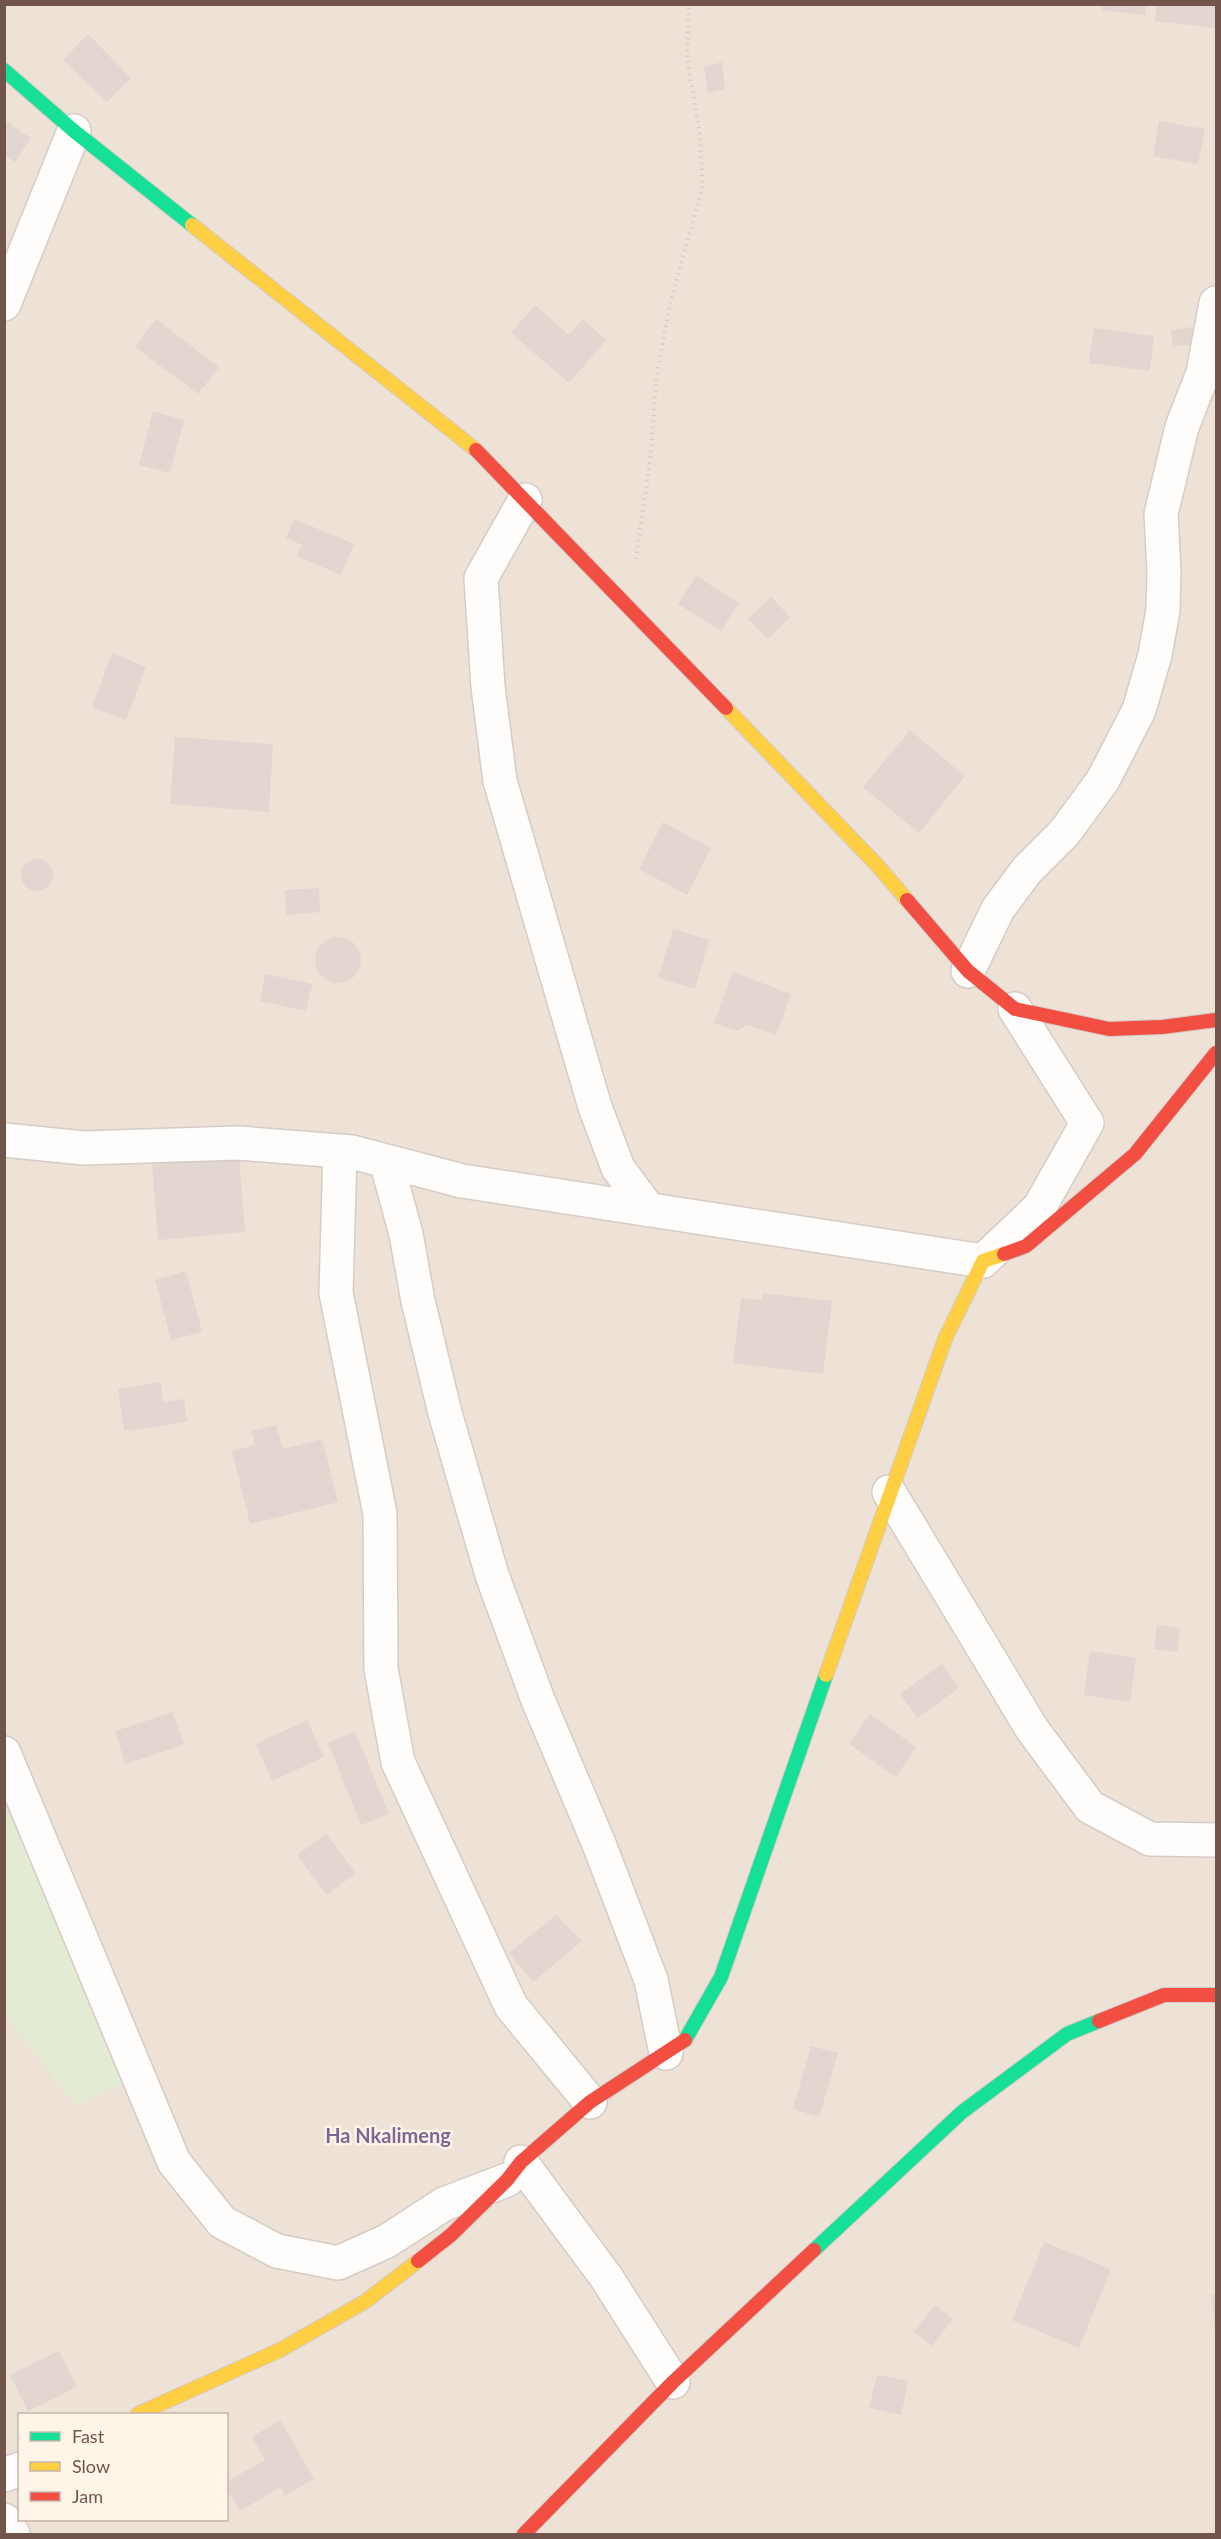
<svg xmlns="http://www.w3.org/2000/svg" width="1221" height="2539" font-family="Lato,sans-serif">
	<style>
		.residential { fill: #eee1d5; fill-rule: evenodd }
		.green { fill: #e3ebd3 }
		.building { fill: #e1d7d0 }
		.lines { fill: none; stroke-linecap: round; stroke-linejoin: round }
		.street-casing { stroke: #d4ccc6; stroke-width: 36 }
		.fast-casing { stroke: #d4cac4; stroke-width: 16 }
		.slow-casing { stroke: #d4cac4; stroke-width: 16 }
		.jam-casing { stroke: #d4cac4; stroke-width: 16 }
		.path { stroke: #d7ceca; stroke-width: 4; stroke-dasharray: 1.5 4.5; stroke-linecap: butt }
		.street { stroke: #fefdfc; stroke-width: 33 }
		.fast { stroke: #16e098; stroke-width: 14 }
		.slow { stroke: #ffcf43; stroke-width: 14 }
		.jam { stroke: #f24e42; stroke-width: 14 }
		.labels { text-anchor: middle; stroke-width: 5; stroke-linejoin: round; paint-order: stroke }
		.quarter-label { font-size: 20px; font-weight: bold; fill: #816695; stroke: #fef4e8 }
	</style>
	<rect width="100%" height="100%" fill="#f5efe8"/>
	<path class="residential" d="M5,5h1211v2529h-1211zM20,2414h206v106h-206z"/>
	<path class="green" d="M4,1801l123,281 -52,24 -70,-91z"/>
	<path class="building" d="M1103,4h43l-1,11 -43,-5z
		M1157,4h59v24l-61,-7z
		M88,34l43,44 -24,24 -44,-42z
		M722,62l3,27 -17,4 -4,-26z
		M4,120l27,18 -16,24 -11,-7z
		M1159,121l46,8 -7,35 -45,-8z
		M535,305l34,30 14,-16 23,21 -37,43 -58,-50z
		M156,319l63,48 -21,27 -63,-47z
		M1192,327l1,17 -20,3 -2,-17z
		M1094,328l60,8 -4,35 -61,-8z
		M153,411l31,9 -14,53 -31,-8z
		M294,519l60,25 -13,31 -44,-19 5,-11 -16,-7z
		M696,576l43,27 -18,28 -43,-27z
		M771,597l19,20 -22,22 -20,-20z
		M112,653l34,14 -20,53 -34,-13z
		M910,730l55,46 -46,57 -56,-46z
		M175,737l98,7 -4,68 -99,-8z
		M663,822l48,26 -24,47 -48,-26z
		M21 875a16 16 0 1 1 32 0a16 16 0 1 1-32 0Z
		M319,888l1,24 -34,3 -1,-25z
		M673,929l36,11 -14,49 -37,-11z
		M315 960a23 23 0 1 1 46 0a23 23 0 1 1-46 0Z
		M733,972l58,22 -15,41 -29,-10 -10,6 -23,-8z
		M265,974l47,10 -6,27 -46,-10z
		M239,1156l6,76 -87,8 -6,-77z
		M186,1271l16,61 -31,8 -16,-60z
		M763,1293l69,8 -9,73 -90,-11 8,-65 21,2z
		M161,1382l2,20 21,-3 3,23 -63,9 -6,-42z
		M276,1425l7,24 39,-10 16,63 -88,22 -18,-73 23,-6 -4,-14z
		M1157,1625l23,3 -3,24 -23,-3z
		M1090,1651l46,7 -6,44 -46,-7z
		M942,1664l17,24 -42,30 -17,-24z
		M173,1712l11,33 -59,19 -10,-33z
		M870,1714l46,33 -20,30 -47,-33z
		M307,1720l17,37 -52,24 -16,-37z
		M355,1731l34,83 -28,11 -33,-82z
		M326,1834l30,39 -29,22 -30,-40z
		M556,1915l26,26 -49,41 -24,-29z
		M811,2046l27,7 -19,64 -26,-8z
		M1044,2242l67,27 -32,79 -67,-28z
		M1216,2294v39h-1l-4,-38z
		M935,2305l18,14 -21,27 -18,-14z
		M59,2351l18,36 -49,24 -18,-36z
		M877,2375l31,6 -7,34 -32,-7z
		M280,2420l34,59 -29,17 -4,-9 -41,24 -14,-23v-6l39,-22 -13,-23z"/>
	<g class="lines">
		<g class="street-casing">
			<path id="street" d="M4,304l70,-173
				M525,500l-44,78 7,109 12,94 95,326 23,61 31,42
				M968,971l30,-62 29,-39 38,-38 38,-52 36,-70 16,-55 8,-45 1,-40 -3,-56 21,-87 21,-54 13,-70
				M4,1140l80,8 154,-5 114,9 110,29 521,80 56,-53 48,-85 -72,-114
				M340,1151l-4,142 44,221 1,155 17,93 113,244 79,96
				M386,1161l20,73 12,67 27,112 47,162 46,125 61,144 52,136 15,73
				M889,1492l143,237 58,78 60,32 66,1
				M4,1753l170,409 48,60 55,29 61,12 49,-22 57,-37 63,-24
				M521,2162l85,115 67,105
				M4,2475l16,-6
				M4,2520l9,14"/>
		</g>
		<g class="fast-casing">
			<path id="fast" d="M4,70l70,61 118,94
				M685,2040l36,-63 105,-302
				M814,2250l148,-138 105,-78 32,-13"/>
		</g>
		<g class="slow-casing">
			<path id="slow" d="M192,225l284,225
				M726,708l151,157 30,35
				M826,1675l119,-336 38,-78 21,-7
				M138,2414l142,-64 86,-49 52,-40"/>
		</g>
		<g class="jam-casing">
			<path id="jam" d="M476,450l250,258
				M907,900l61,71 47,38 94,20 53,-2 54,-7
				M1004,1254l22,-8 109,-92 81,-101
				M1099,2021l65,-26h52
				M418,2261l33,-26 56,-55 14,-18 69,-60 95,-62
				M524,2534l149,-152 141,-132"/>
		</g>
		<path class="path" d="M636,559l15,-106 5,-73 14,-77 33,-117 -4,-57 -12,-71 2,-54"/>
		<use href="#street" class="street"/>
		<use href="#fast" class="fast"/>
		<use href="#slow" class="slow"/>
		<use href="#jam" class="jam"/>
	</g>
	<g class="labels">
		<g class="quarter-label">
			<text x="388" y="2143">Ha Nkalimeng</text>
		</g>
	</g>
	<rect width="1221" height="2539" fill="none" stroke="#71554a" stroke-width="12"/>
	<rect x="18" y="2413" width="210" height="108" fill="#fef4e8" stroke="#c6b4a9" stroke-width="1.5"/>
	<rect x="30" y="2432" width="30" height="9" fill="#16e098" stroke="#c6b4a9" stroke-width="1.5"/>
	<text x="72" y="2443" font-size="18" fill="#71554a">Fast</text>
	<rect x="30" y="2462" width="30" height="9" fill="#ffcf43" stroke="#c6b4a9" stroke-width="1.5"/>
	<text x="72" y="2473" font-size="18" fill="#71554a">Slow</text>
	<rect x="30" y="2492" width="30" height="9" fill="#f24e42" stroke="#c6b4a9" stroke-width="1.5"/>
	<text x="72" y="2503" font-size="18" fill="#71554a">Jam</text>
</svg>
